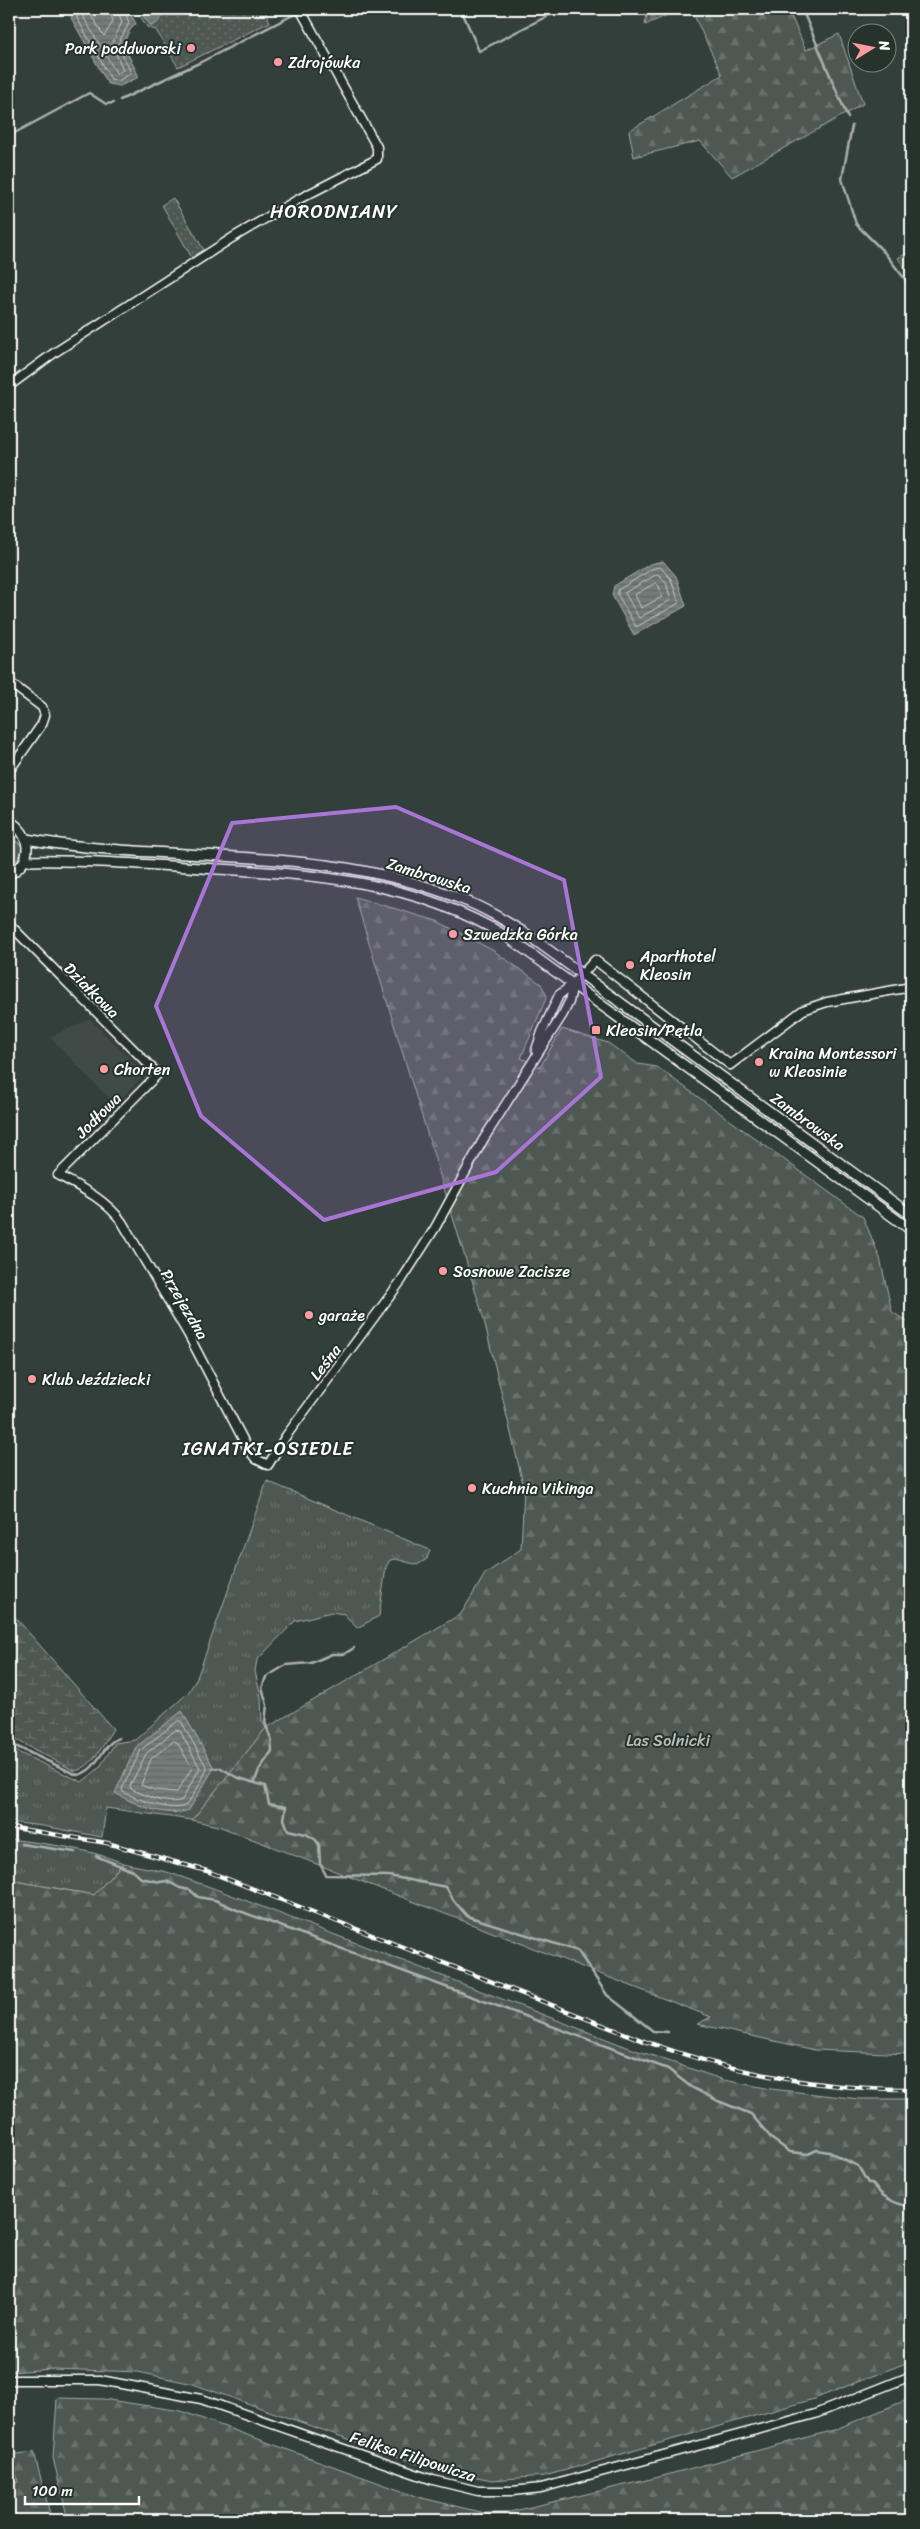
<svg xmlns="http://www.w3.org/2000/svg" width="920" height="2529" font-family="Sriracha,sans-serif">
	<style>
		.built { fill: #404c47 }
		.grass { fill: url(#grass-tufts); stroke: #a6aca9 }
		.forest { fill: url(#forest-firs); stroke: #a6aca9 }
		.wetland { fill: url(#wetland-marsh); stroke: #a6aca9 }
		.park { fill: url(#park-dots); stroke: #a6aca9 }
		.water { fill: url(#water-rules); stroke: #abb0ae }
		.lines { fill: none; stroke-linecap: round; stroke-linejoin: round }
		.shore { stroke: #c7cac9; stroke-width: 1 }
		.stream { stroke: #abb0ae; stroke-width: 2.5 }
		.tertiary-casing { stroke: #fff; stroke-width: 11 }
		.secondary-casing { stroke: #fff; stroke-width: 12 }
		.tertiary { stroke: #26332d; stroke-width: 8 }
		.secondary { stroke: #26332d; stroke-width: 9 }
		.rail-casing { stroke: #fff; stroke-width: 4.5 }
		.rail { stroke: #26332d; stroke-width: 2.5; stroke-dasharray: 8; stroke-linecap: butt }
		.marked { fill: #a976d5; fill-opacity: 0.2; stroke: #a976d5; stroke-width: 4; stroke-linejoin: round }
		.poi-dot { fill: #ff9aa2; stroke: #26332d; stroke-width: 2 }
		.labels { text-anchor: middle; stroke-width: 4; stroke-linejoin: round; paint-order: stroke }
		.poi-label { font-size: 16px; fill: #fff; stroke: #26332d; text-anchor: start }
		.street-label { font-size: 16px; fill: #fff; stroke: #26332d }
		.park-label { font-size: 16px; fill: #b8bcba; stroke: #26332d }
		.quarter-label { font-size: 19px; letter-spacing: 1px; fill: #fff; stroke: #26332d }
	</style>
	<defs>
		<pattern id="grass-tufts" width="24" height="20" patternUnits="userSpaceOnUse" patternTransform="scale(1.25)"><rect width="24" height="20" fill="#4d5853"/><path d="M3 7l-1-3M5 7V3M7 7l1-3M15 17l-1-3M17 17v-4M19 17l1-3" fill="none" stroke="#68716d"/></pattern>
		<pattern id="forest-firs" width="22" height="20" patternUnits="userSpaceOnUse" patternTransform="scale(1.25)"><rect width="22" height="20" fill="#4d5853"/><path d="M5 1l3.5 6h-7zM16 11l3.5 6h-7z" fill="#68716d"/></pattern>
		<pattern id="wetland-marsh" width="20" height="14" patternUnits="userSpaceOnUse" patternTransform="scale(1.25)"><rect width="20" height="14" fill="#4d5853"/><path d="M1 5h8M5 5V1M11 12h8M15 12V8" fill="none" stroke="#68716d"/></pattern>
		<pattern id="park-dots" width="8" height="8" patternUnits="userSpaceOnUse" patternTransform="scale(1.25)"><rect width="8" height="8" fill="#4d5853"/><path d="M2 2h.1M6 6h.1" fill="none" stroke="#68716d" stroke-width="1.8" stroke-linecap="round"/></pattern>
		<pattern id="water-rules" width="6" height="5" patternUnits="userSpaceOnUse" patternTransform="scale(1.25)"><rect width="6" height="5" fill="#737b78"/><path d="M0 2.5h6" fill="none" stroke="#606462"/></pattern>
	</defs>
	<rect width="100%" height="100%" fill="#333f3a"/>
	<filter id="ink" filterUnits="userSpaceOnUse"><feTurbulence type="fractalNoise" baseFrequency=".02" numOctaves="2"/><feDisplacementMap in="SourceGraphic" scale="10" xChannelSelector="R" yChannelSelector="G"/><feConvolveMatrix kernelMatrix="1 2 1 2 8 2 1 2 1" color-interpolation-filters="sRGB"/></filter>
	<g filter="url(#ink)">
		<path class="built" d="M90,1019l51,51v8l-26,27 -65,-68z"/>
		<path class="grass" d="M9,833l6,8 8,4 -4,13 -10,7z
			M267,1481l163,69 -3,9 -10,6 -21,-6 -6,1 -4,7 -7,49 -22,12 -13,-14 -13,-2 -36,9 -38,39 -2,11 6,26 1,24 4,7 -74,92 -86,-12 -4,29 -59,-11 -34,-4v-74l73,34 17,-14 16,-25 20,-3 53,-47 9,-15z
			M9,1839c39,5 78,9 114,24l-29,32 -85,-15z"/>
		<path class="forest" d="M648,9h33l-36,16z
			M691,9h97l18,41 33,-16 24,70 -131,73 -32,-36 -66,16 -5,-26 93,-56z
			M911,251v27l-13,-20z
			M355,897l82,24 57,30 47,33 6,12 -26,62 19,9 22,-38 46,14 30,21 19,3 206,150 17,41 12,54 19,12v730l-96,-4 -118,-26 14,-7 -490,-190 -29,-7 74,-92 195,-114 24,-40 36,-25 3,-61 -41,-172z
			M123,1863l44,9 46,16 414,159 97,33 47,9 88,10h52v262l-97,38 -269,77 -53,4 -65,-13 -234,-83 -55,-12 -85,-3 -44,3v-492l85,15z
			M57,2398l46,1 78,12 237,86 66,16h21l150,-35 179,-48 77,-32v122h-843l-15,-62z
			M34,2452l17,66 -10,2h-32v-35l9,-3 -5,-24 -4,1v-4z"/>
		<path class="wetland" d="M9,1610l104,119c-10,15 -19,38 -38,42l-66,-35z"/>
		<path class="park" d="M136,9h128l6,13 -92,45 -22,-37 -9,-3z
			M173,198l31,52 -12,8 -30,-53z"/>
		<path class="water" d="M75,9h53l8,15 -6,6 -7,14 16,33 -19,9 -12,-2 -37,-66z
			M138,9h21l4,7 -6,7 -6,3z
			M663,561l13,15 10,30 -52,29 -22,-40 2,-9 36,-22z
			M182,1711l32,57 -25,42c-24,8 -53,-5 -74,-17l21,-46z"/>
		<g class="lines">
			<path class="shore" d="M79,9l-2,9 34,61 7,2 13,-8 -13,-29 11,-21 -5,-14
				M86,9l-2,9 33,56 6,-4 -11,-26 10,-22 -5,-13
				M93,9l-1,8 12,19 9,-14 -3,-13
				M660,567l11,12 8,24 -43,24 -18,-32v-5l34,-21z
				M658,574l8,8 5,18 -32,18 -14,-25z
				M656,583l3,3 3,11 -21,11 -6,-13z
				M178,1721h3l26,47c-3,9 -15,31 -21,37 -11,9 -52,-7 -63,-13l-1,-3 19,-39z
				M176,1730l4,1 20,37 -18,32c-14,6 -38,-5 -51,-11l-1,-3 16,-32z
				M174,1741l3,1 15,26 -15,24 -23,-2 -13,-5 10,-26z"/>
			<path class="stream" d="M461,9l18,42 82,-42
				M802,9l46,109
				M120,100l79,-37 96,-49
				M852,126l-10,53 14,45 28,28 27,35
				M9,136l80,-43 17,11 7,-1
				M9,1743l68,32c22,-4 24,-31 42,-37
				M212,1768h9l15,9 29,9 4,18 17,3 -2,12 4,11 18,4 10,6 3,5 1,19 6,11 63,1 57,11 8,14 13,15 111,35 29,44 46,36 15,1
				M255,1781l4,-11 13,-19 -1,-12 -6,-17 2,-17 -5,-17 4,-11 20,-12 25,-2 21,-9h12l10,-6
				M21,1844l54,8
				M96,1856l37,15 8,7 19,4 7,-1 13,7 10,2 8,7 17,3 22,10 431,159 23,18 27,14 33,13 21,25 18,13 18,2 9,-4 12,2 29,14 10,17h4c7,12 22,21 36,23l3,8"/>
			<g class="tertiary-casing">
				<path id="tertiary" d="M9,386l45,-33 178,-115 65,-38 80,-41v-12l-77,-138
					M9,682l33,25 3,8 -3,9 -33,47
					M9,924l149,150 -100,101c24,13 48,25 64,47l66,112 60,115 8,10 12,6 18,-29 115,-155 34,-53 48,-88 80,-126 6,-12 4,-18
					M536,1050l6,-18 17,-37 14,-11 22,-24 135,105 73,-55 24,-8 84,-15
					M9,2380h91l101,19 232,81 45,11h34l29,-3 241,-65 33,-9 96,-38"/>
			</g>
			<g class="secondary-casing">
				<path id="secondary" d="M9,821c23,12 25,42 0,53
					M26,839c144,25 297,4 435,60 24,9 46,23 67,36l383,280
					M24,861c60,-1 119,3 178,7 109,6 211,11 307,70l402,292"/>
			</g>
			<use href="#tertiary" class="tertiary"/>
			<use href="#secondary" class="secondary"/>
			<g class="rail-casing">
				<path id="rail" d="M9,1827l98,16 100,28 437,170c86,31 175,49 267,48"/>
			</g>
			<use href="#rail" class="rail"/>
		</g>
	</g>
	<path class="marked" d="M396,807l168,73 37,197 -105,95 -172,48 -123,-104 -45,-110 76,-183z"/>
	<g class="poi-dot">
		<circle cx="191" cy="48" r="5"/>
		<circle cx="278" cy="62" r="5"/>
		<circle cx="453" cy="934" r="5"/>
		<circle cx="630" cy="965" r="5"/>
		<rect x="591" y="1025" width="10" height="10" rx="2.5"/>
		<circle cx="759" cy="1062" r="5"/>
		<circle cx="104" cy="1069" r="5"/>
		<circle cx="443" cy="1271" r="5"/>
		<circle cx="309" cy="1315" r="5"/>
		<circle cx="32" cy="1379" r="5"/>
		<circle cx="472" cy="1488" r="5"/>
	</g>
	<g class="labels">
		<g class="poi-label">
			<text x="181" y="54" text-anchor="end">Park poddworski</text>
			<text x="288" y="68">Zdrojówka</text>
			<text x="463" y="940">Szwedzka Górka</text>
			<text x="640" y="962">Aparthotel<tspan x="640" dy="18">Kleosin</tspan></text>
			<text x="606" y="1036">Kleosin/Pętla</text>
			<text x="769" y="1059">Kraina Montessori<tspan x="769" dy="18">w Kleosinie</tspan></text>
			<text x="114" y="1075">Chorten</text>
			<text x="453" y="1277">Sosnowe Zacisze</text>
			<text x="319" y="1321">garaże</text>
			<text x="42" y="1385">Klub Jeździecki</text>
			<text x="482" y="1494">Kuchnia Vikinga</text>
		</g>
		<g class="street-label">
			<text transform="translate(429 875) rotate(17)" y="6">Zambrowska</text>
			<text transform="translate(92 990) rotate(45)" y="6">Działkowa</text>
			<text transform="translate(98 1115) rotate(-45)" y="6">Jodłowa</text>
			<text transform="translate(808 1121) rotate(36)" y="6">Zambrowska</text>
			<text transform="translate(185 1304) rotate(60)" y="6">Przejezdna</text>
			<text transform="translate(325 1362) rotate(-53)" y="6">Leśna</text>
			<text transform="translate(413 2456) rotate(18)" y="6">Feliksa Filipowicza</text>
		</g>
		<g class="park-label">
			<text x="668" y="1746">Las Solnicki</text>
		</g>
		<g class="quarter-label">
			<text x="334" y="218">HORODNIANY</text>
			<text x="268" y="1455">IGNATKI-OSIEDLE</text>
		</g>
	</g>
	<rect width="920" height="2529" fill="none" stroke="#26332d" stroke-width="30"/>
	<rect x="15" y="15" width="890" height="2499" fill="none" stroke="#fff" stroke-width="2" filter="url(#ink)"/>
	<g transform="translate(872 48) rotate(80)"><circle r="24" fill="#26332d" stroke="#7d8581"/>
	<path d="M0-4L9 19L0 12L-9 19Z" fill="#ff9aa2"/>
	<text y="-8" font-size="14" font-weight="bold" text-anchor="middle" fill="#ffffff">N</text>
	</g>
	<path d="M25 2496v8h114v-8" fill="none" stroke="#ffffff" stroke-width="2.5"/>
	<text x="32" y="2496" font-size="15" fill="#ffffff" stroke="#26332d" stroke-width="4" paint-order="stroke">100 m</text>
</svg>
